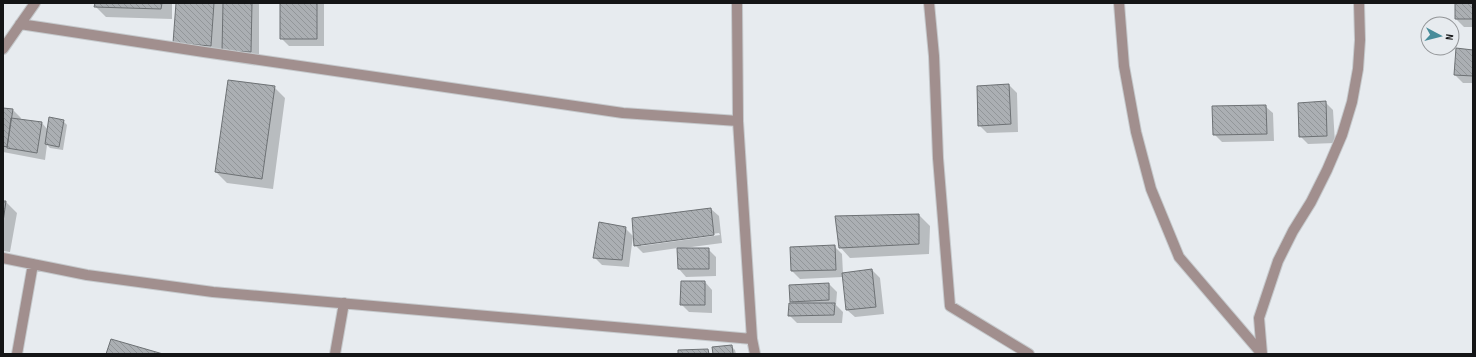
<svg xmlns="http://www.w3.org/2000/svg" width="1476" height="357" font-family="'Sofia Sans Condensed',sans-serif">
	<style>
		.shadow { fill: #0003; fill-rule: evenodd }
		.building { fill: url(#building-back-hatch); stroke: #6d7174 }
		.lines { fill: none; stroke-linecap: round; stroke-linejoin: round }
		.minor-casing { stroke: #c5c9cc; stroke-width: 12 }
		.minor { stroke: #a18f8e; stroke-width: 10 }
	</style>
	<defs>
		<pattern id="building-back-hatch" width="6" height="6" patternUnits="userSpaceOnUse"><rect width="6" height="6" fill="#abafb3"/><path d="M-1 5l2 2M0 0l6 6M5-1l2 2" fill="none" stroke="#929699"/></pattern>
	</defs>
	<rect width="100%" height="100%" fill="#e7ebef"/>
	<path class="shadow" d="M96,3h76v16l-66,-2 -11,-11z
		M177,3h82v56h-28l-9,-10 -1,7 -36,-3z
		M281,3h43v43h-35l-8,-8z
		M1456,3h17v24h-9l-8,-8z
		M1457,49l16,2v32h-10l-8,-8z
		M1009,85l8,8 1,39 -31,1 -8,-8z
		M274,87l11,11 -12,91 -46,-6 -11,-11z
		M1325,102l8,8 2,33 -27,1 -8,-8z
		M1265,106l8,7 1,28 -52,1 -8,-8z
		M3,109l10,1 8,8 -1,2 22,3 6,7 15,-9 4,4 -4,25 -13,-2 -3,-3 -2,15 -42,-8z
		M3,202h3l11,11 -7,39 -7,-1z
		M711,209l8,7 3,27 -38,5 1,1h23l8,8v19l-30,1 -7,-8 -1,-21 -35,5 -8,-8zM719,233l1,2 -79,11v-2z
		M919,215l11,11 -1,28 -79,4 -10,-11z
		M625,228l8,8 -4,31 -27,-2 -8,-8z
		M834,246l8,8 1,20 29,-4 8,8 4,36 -29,3 -8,-7 -4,-33 -43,2 -8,-8 -1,-24z
		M705,282l7,8v23l-23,-1 -8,-8z
		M829,284l8,8 -1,13 7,7 -1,11h-45l-8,-8 4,-11 -2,-3z
		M731,346l4,4 1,4h-22z"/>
	<path class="building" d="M95,3h67l-1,6 -67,-2z
		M176,3h38l-3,43 -38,-3z
		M223,3h29l-1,49 -29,-1z
		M280,3h37v36h-37z
		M1455,3h18v16h-18z
		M1456,48l17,2v26l-19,-1z
		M228,80l47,6 -13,93 -47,-7z
		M1009,84l2,40 -33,2 -1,-40z
		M1326,101l1,35 -28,1 -1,-34z
		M1266,105l1,29 -54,1 -1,-29z
		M3,108l10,1 -6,38 -4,-1z
		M49,117l15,3 -5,27 -14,-3z
		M11,118l31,4 -5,31 -30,-5z
		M3,201h3l-3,21z
		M711,208l3,27 -80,11 -2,-28z
		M919,214v30l-80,4 -4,-32z
		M599,222l27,5 -4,33 -29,-2z
		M835,245l1,25 -45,1 -1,-24z
		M677,248h32v21h-31z
		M872,269l4,38 -30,3 -4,-37z
		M681,281h24v24h-25z
		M829,283v17l-39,2 -1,-17z
		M789,303h46l-1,12 -46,1z
		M111,339l52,15h-57z
		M732,345l1,9h-20l-1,-7z
		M708,349l1,5h-31v-4z"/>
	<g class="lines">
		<g class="minor-casing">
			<path id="minor" d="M737,3l1,118 14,218 3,15
				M929,3l5,53 4,102 12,148 79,48
				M1119,3l5,63 12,66 15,57 28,68 83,97
				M20,24l184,28 419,61 115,8
				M3,49l32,-46
				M3,258l84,17 126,17 539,47
				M17,354l16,-90
				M335,354l9,-51
				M1262,354l-3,-36 19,-57 15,-30 18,-29 16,-32 15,-35 10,-33 6,-33 2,-29 -1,-37"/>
		</g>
		<use href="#minor" class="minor"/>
	</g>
	<rect width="1476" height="357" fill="none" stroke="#141516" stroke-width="8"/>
	<g transform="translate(1440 36) rotate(97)"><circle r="19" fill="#e7ebef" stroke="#939598"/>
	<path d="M0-3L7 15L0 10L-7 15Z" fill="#478c9a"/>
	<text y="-6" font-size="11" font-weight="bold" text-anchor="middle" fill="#141516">N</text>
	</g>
</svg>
